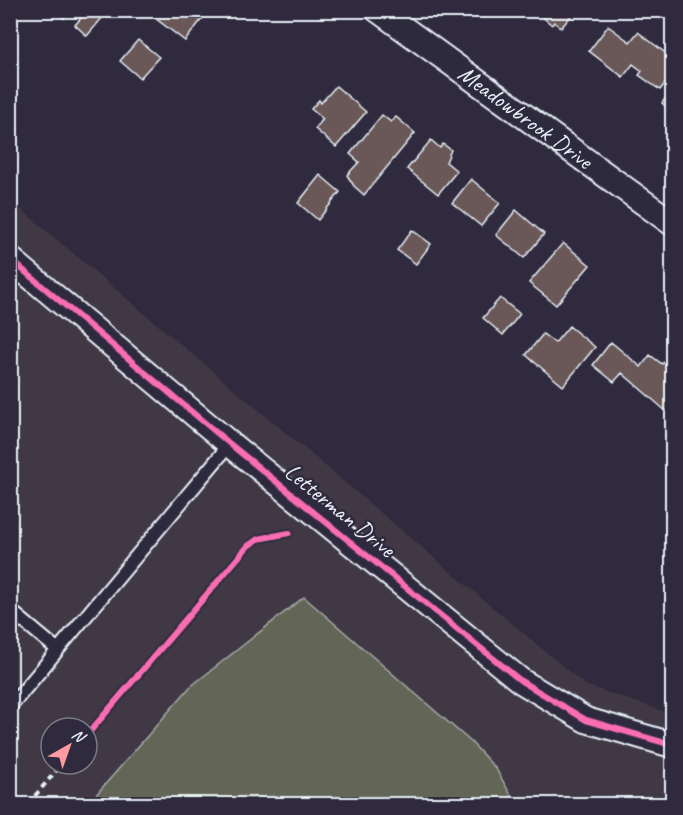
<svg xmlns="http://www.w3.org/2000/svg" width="683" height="815" font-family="Caveat,sans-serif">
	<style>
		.built { fill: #413845; fill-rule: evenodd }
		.green { fill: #646657; stroke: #a6aca8; stroke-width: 1.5 }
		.building { fill: #6a5858; stroke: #e8f1f8; stroke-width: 1.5 }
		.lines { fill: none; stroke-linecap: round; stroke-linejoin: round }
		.lane-casing { stroke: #e8f1f8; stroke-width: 16 }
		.street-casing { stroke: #e8f1f8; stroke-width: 28 }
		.path { stroke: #e8f1f8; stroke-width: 4; stroke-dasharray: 6 4.5; stroke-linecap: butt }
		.lane { stroke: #2f2a3d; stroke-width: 12 }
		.street { stroke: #2f2a3d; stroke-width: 24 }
		.cycleway-casing { stroke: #2f2a3d; stroke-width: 10 }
		.cycleway { stroke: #f96db3; stroke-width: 6 }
		.labels { text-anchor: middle; stroke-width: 5; stroke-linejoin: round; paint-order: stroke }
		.street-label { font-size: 24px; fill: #e8f1f8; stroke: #2f2a3d }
	</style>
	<rect width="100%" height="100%" fill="#2f2a3d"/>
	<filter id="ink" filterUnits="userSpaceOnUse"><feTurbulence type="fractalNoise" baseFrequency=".0167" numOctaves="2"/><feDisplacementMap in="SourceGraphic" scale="12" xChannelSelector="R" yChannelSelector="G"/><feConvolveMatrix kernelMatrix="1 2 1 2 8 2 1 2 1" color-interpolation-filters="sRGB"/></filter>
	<g filter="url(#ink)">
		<path class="built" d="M10,200l575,485 87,29v90h-661zM51,728h36v36h-36z"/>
		<path class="green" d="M304,597l167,145 25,27 20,35h-428l102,-117z"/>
		<path class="building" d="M55,10h14l-5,8z
			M88,10h6l8,8 -15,18 -12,-11z
			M161,10h48l-24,31 -30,-23z
			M534,10h42l-15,18 -7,-6 -2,3z
			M608,26l22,16 8,-10 34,26v16l-12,16 -21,-15 3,-4 -9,-7 -10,13 -34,-26z
			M138,40l21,17 -19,21 -20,-17z
			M336,86l30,26 -30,35 -21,-18 8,-10 -12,-10 8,-9 2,3z
			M672,90v22l-10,-9z
			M382,115l9,7 5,-5 19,16 -51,62 -10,-9 -7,-11 12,-13 -9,-8z
			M431,140l9,8 3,-4 8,6 -5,12 11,9 -19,23 -31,-25z
			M320,175l20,17 -22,28 -20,-17z
			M471,179l29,24 -19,23 -29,-23z
			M516,210l28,24 -20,24 -28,-23z
			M412,230l19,14 -15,20 -19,-14z
			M563,243l27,22 -34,40 -27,-22z
			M500,298l20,16 -17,21 -20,-17z
			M569,326l26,21 -32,39 -37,-31 17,-21 12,9z
			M611,342l30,25 9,-12 12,9 2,-2 8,7v36l-5,7 -45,-39 -8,9 -21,-17z"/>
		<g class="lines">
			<g class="lane-casing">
				<path id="lane" d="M10,610l48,40
					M10,707l220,-263"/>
			</g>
			<g class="street-casing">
				<g id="street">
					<path id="s1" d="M378,10l294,213"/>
					<path d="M10,259l220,185 291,237 65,39 86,25"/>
				</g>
			</g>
			<path class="path" d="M87,735l161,-189 10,-7 31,-6
				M28,804l34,-40"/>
			<use href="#lane" class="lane"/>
			<use href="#street" class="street"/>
			<g class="cycleway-casing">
				<path id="cycleway" d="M10,259l220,185 291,237 65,39 86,25
					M87,735l161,-189 10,-7 31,-6"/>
			</g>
			<use href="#cycleway" class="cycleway"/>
		</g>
	</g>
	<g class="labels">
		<g class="street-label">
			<text dy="8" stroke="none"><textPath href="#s1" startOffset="182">Meadowbrook Drive</textPath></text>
			<text transform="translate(340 510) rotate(39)" y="8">Letterman Drive</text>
		</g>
	</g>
	<rect width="683" height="815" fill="none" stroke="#2f2a3d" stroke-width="36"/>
	<rect x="18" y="18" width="647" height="779" fill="none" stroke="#e8f1f8" stroke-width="2" filter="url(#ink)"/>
	<g transform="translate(69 746) rotate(40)"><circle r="28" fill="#2f2a3d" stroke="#797a88" stroke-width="1.5"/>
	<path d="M0-4.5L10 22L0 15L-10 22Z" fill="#ff9aa2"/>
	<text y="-9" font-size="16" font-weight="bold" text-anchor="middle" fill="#e8f1f8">N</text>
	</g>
</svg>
